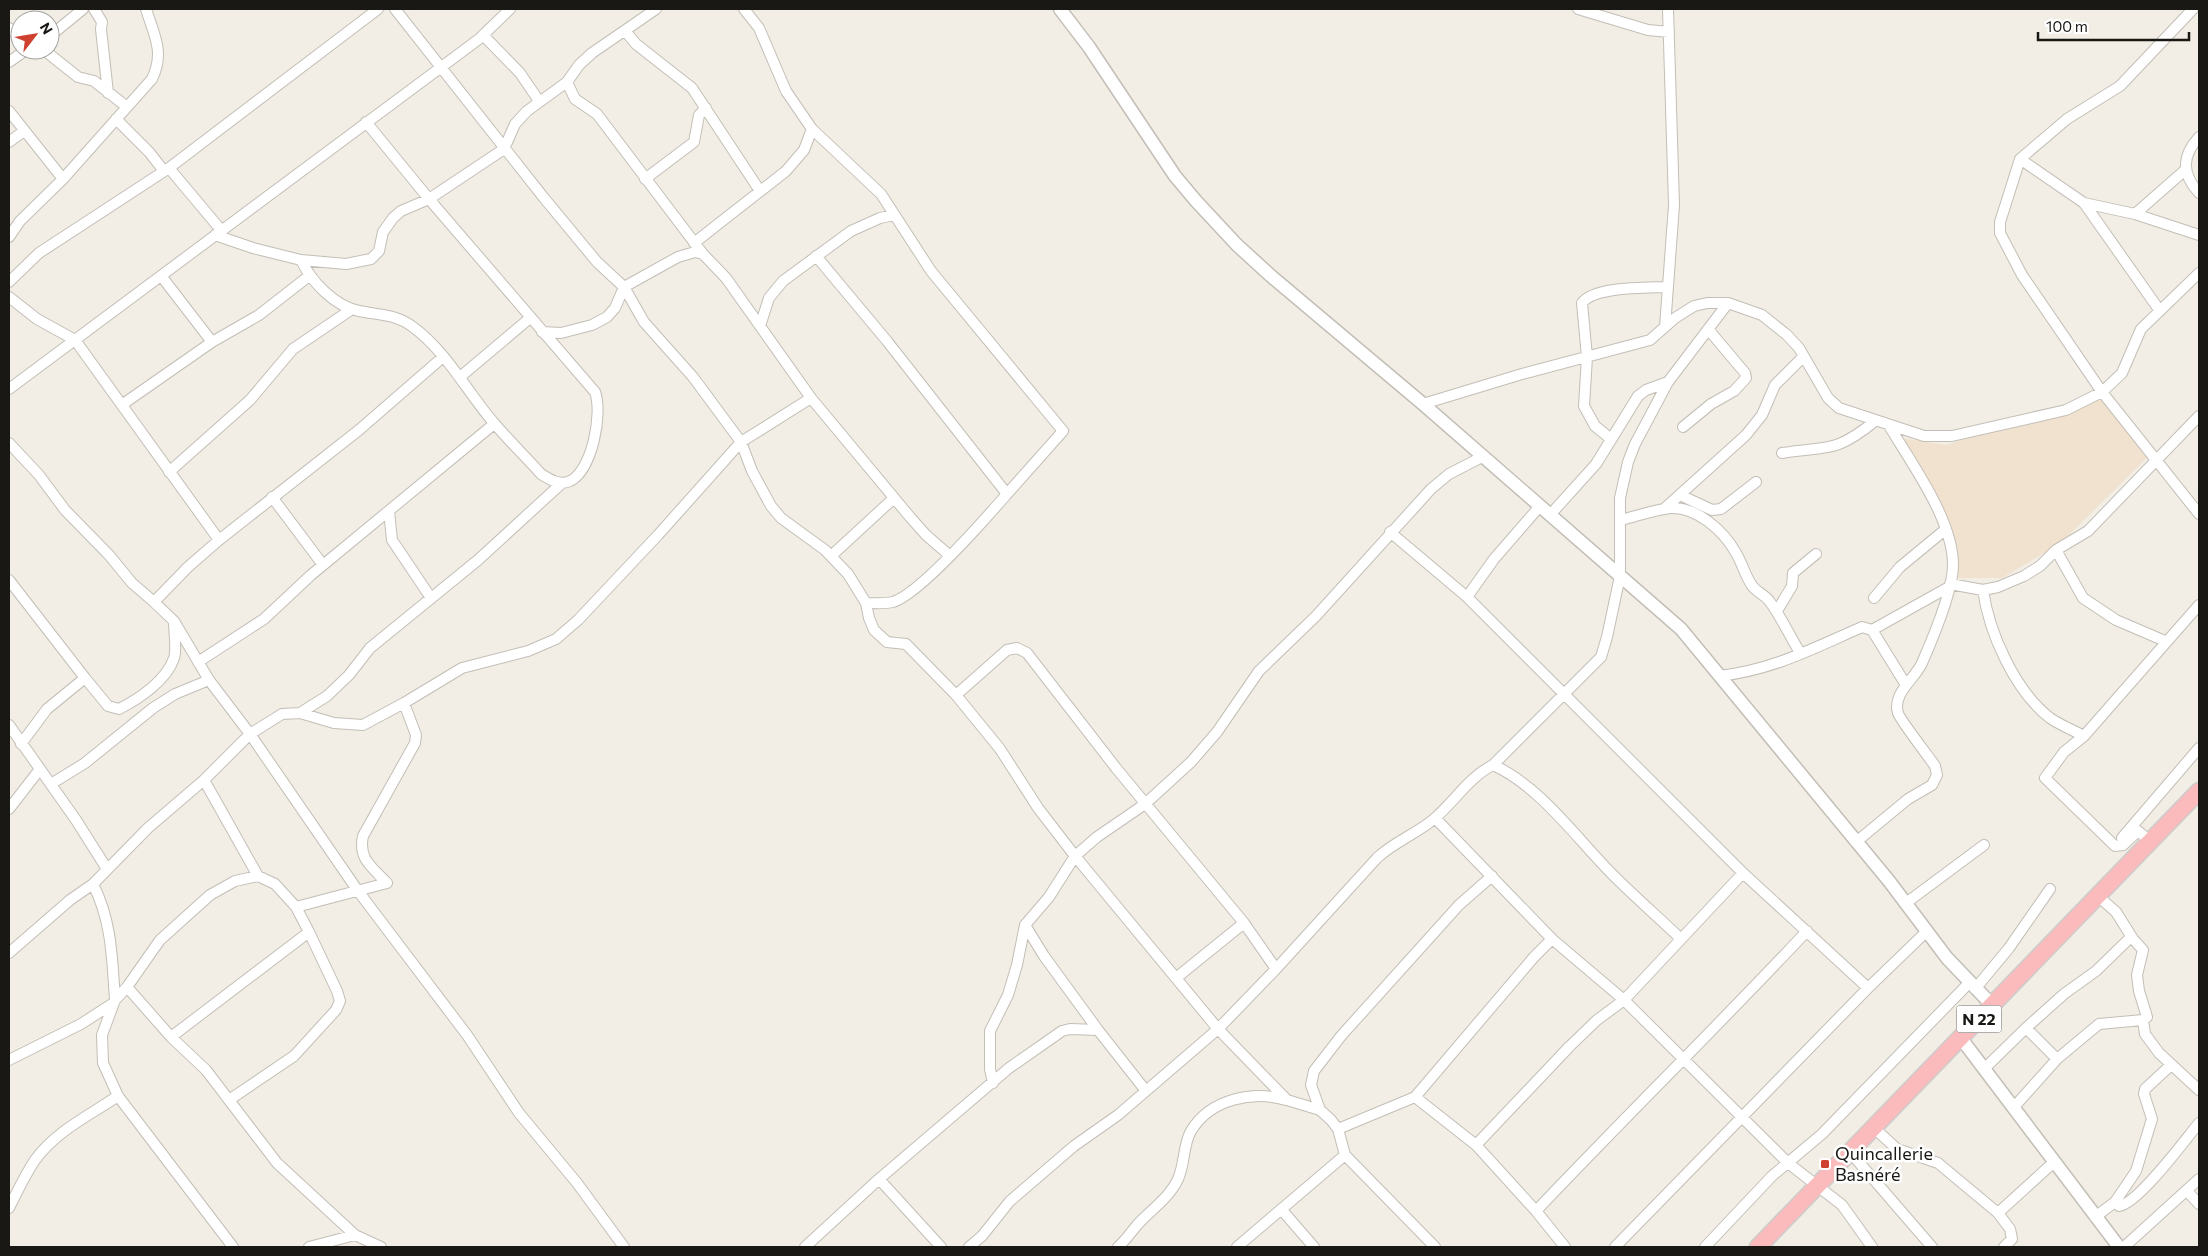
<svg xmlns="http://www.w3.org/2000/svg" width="2208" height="1256" font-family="Commissioner,sans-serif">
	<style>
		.commercial { fill: #f1e2cf }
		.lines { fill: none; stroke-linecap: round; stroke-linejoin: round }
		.minor-casing { stroke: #c3beb6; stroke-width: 12 }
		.tertiary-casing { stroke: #c3beb6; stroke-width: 15 }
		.primary-casing { stroke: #cccccb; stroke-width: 19 }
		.minor { stroke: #fff; stroke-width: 10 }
		.tertiary { stroke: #fff; stroke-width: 12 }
		.primary { stroke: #fbbbbc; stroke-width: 16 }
		.poi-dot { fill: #ce412f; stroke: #fff; stroke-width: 2 }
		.labels { text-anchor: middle; stroke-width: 5; stroke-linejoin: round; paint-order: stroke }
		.shield { fill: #fff; stroke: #5e5d5a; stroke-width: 1 }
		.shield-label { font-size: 16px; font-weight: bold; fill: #191814 }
		.poi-label { font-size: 18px; fill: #191814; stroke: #fff; text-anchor: start }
	</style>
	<rect width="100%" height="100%" fill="#f2eee5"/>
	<path class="commercial" d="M2100,397l47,61 -86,85 -59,35h-44l-8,-56 -49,-84 45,7z"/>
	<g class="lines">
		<g class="minor-casing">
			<path id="minor" d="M94,9l8,13 -1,7 7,64
				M395,9l149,189 53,64 27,25 20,35 49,55 48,65 11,29 19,35 10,12 44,32 23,24 18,29 3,15 5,12 13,12 19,2 50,51 44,54 38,59 37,48 143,173 69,71 33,10 11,10 7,9 7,26 90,92
				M744,9l15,19 27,63 26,38 69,65 50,77 132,160 -56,63 -120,-153 -71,-85
				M1578,9l70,21 21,2
				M2193,9l-73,77 -53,33 -47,40 -20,63v11l22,42 80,117 97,122
				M9,28l11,9
				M626,32l10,12 56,44 68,103
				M483,35l37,38 19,28
				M50,36l33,-27
				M44,50l34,27 16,4 33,26
				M9,62l17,-12
				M567,82l8,17 22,15 106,140
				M9,111l54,68
				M116,119l33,33 15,19
				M2199,137c-18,20 -17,37 0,56
				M9,142l15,-11
				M2020,159l64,44 51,11 64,21
				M169,168l52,62
				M645,179l49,-37 5,-27 7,-7
				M2084,203l76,108
				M2135,214l49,-43
				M215,235l38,13 48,12 45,4 25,-5 8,-8 4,-19 10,-14 8,-7 28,-12 75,-50 11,-25 12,-13 40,-29 12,-17 13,-12 64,-44
				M9,237l11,-16 43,-42 89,-100c13,-27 2,-44 -6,-70
				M694,243l92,-72 18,-21 8,-21
				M301,260c10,21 33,46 58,51 20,4 37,3 54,16 34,25 54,65 81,96 15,18 32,34 47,51 8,5 19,12 29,7 22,-10 33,-68 25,-89l-166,-193 -63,-77
				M9,282l30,-29 130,-85 209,-159
				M9,297l28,22 38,21 144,200
				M760,326l9,-28 14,-17 68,-50 29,-13 14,-3
				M1665,327l9,-122 -6,-196
				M542,332l19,1 31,-8 15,-8 8,-9 9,-21 54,-30 17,-5 8,2 23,24 85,120 99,119 16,18 23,20
				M212,342l47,-27 50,-39
				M443,357l-84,73 -140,110 -31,27 -34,35 20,19 35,59 41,54 108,157 109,144 52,78 58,70 47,64
				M460,377l70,-59
				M9,389l470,-350 31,-30
				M123,404l89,-62 -50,-65
				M1423,404l99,-30 128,-34 25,-22 19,-12 13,-3h21l34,12 25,20 12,13 29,50 11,10 85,28h28l114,-26 36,-18 20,-19 19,-44 58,-56
				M1683,427l28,-23 23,-13 12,-13 -1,-5 -37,-44
				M1611,439l-16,-13 -11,-20 3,-49 -5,-54c12,-17 65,-15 86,-16
				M9,443l30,32 26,35 44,45 23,28 22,19
				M1782,453c46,-7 54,0 93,-32
				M169,472l81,-72 43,-51 59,-40
				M1680,495l32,15 9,-1 35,-27
				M272,497l51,68
				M1664,509l82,-74 16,-20 13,-30 28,-28
				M389,511l3,29 39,58
				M1550,515l46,-51 42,-68 8,-6 22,-8 60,-79
				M1621,520c16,-4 33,-10 49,-12 26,-2 54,23 66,45 6,10 9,22 15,31 4,8 14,10 19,18 12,16 20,35 31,52
				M1390,532l77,65 276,276
				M2056,550l27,48 33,22 49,21
				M831,556l63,-58
				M9,580l76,98
				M1950,584l33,6 15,-3 26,-11 16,-10 16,-16 32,-19 111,-115
				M1983,590c6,43 32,101 67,128 10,7 23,12 34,18
				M1467,597l27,-38 46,-53
				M1874,598l26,-31 46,-38
				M866,603c9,0 18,1 27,-1 28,-9 93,-84 114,-108
				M1777,611l15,-25 1,-13 23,-19
				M1872,630l77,-43
				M198,662l66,-43 47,-44 183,-151
				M1719,676c54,-6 95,-28 143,-49l10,3 34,55
				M956,695l51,-45 10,-2 10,5 89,115 128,155 32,46
				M300,713l27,-17 22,-21 21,-27 108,-88 84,-77
				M9,725l67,95 31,49
				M21,744l26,-35 38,-31 23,28 11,3c20,-10 48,-29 55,-51 3,-9 0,-25 0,-36
				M1493,765c47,21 84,74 120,110 22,22 45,42 67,63
				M204,780l54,96
				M51,784l34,-21 68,-55 22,-14 34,-14
				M9,809l31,-40
				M1435,818l117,121
				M2122,838l77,-90
				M2150,841l-12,-10 -15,14 -8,1 -70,-68 19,-26 20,-16 115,-131
				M1856,842l52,-43 24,-14 5,-10 -2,-9c-6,-9 -35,-46 -37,-53 -6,-20 17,-34 24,-50 11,-25 31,-72 31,-98 0,-46 -42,-102 -65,-141
				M93,884c19,38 19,74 22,116
				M2098,896l18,16 17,27 10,11 -6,25 2,16 8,26 -4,3 2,14 14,19 40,37
				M1906,903l78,-58
				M9,953l61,-53 23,-16 55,-56 56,-48 46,-46 32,-20 18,-1 34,10 29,2 41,-22 58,-35 66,-17 28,-12 22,-19 80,-85 83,-93 70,-44
				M1176,978l68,-55
				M127,987l44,50 35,33 71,93 78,72 26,12
				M1975,989l34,-41 41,-59
				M2026,1028l38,-34 32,-23 35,-34
				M1098,1030l-54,-74 -19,-31 24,-28 26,-41 22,-19 48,-33 46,-42 26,-30 42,-61 57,-55 115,-127 18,-15 33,-17
				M171,1037l138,-105 -13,-25
				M9,1060l72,-36 31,-20
				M1985,1068l41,-40 31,31
				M993,1083l-3,-14v-38l18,-36 9,-30 8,-40
				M1415,1097l119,-140 18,-18 72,61 164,163 54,42 30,42
				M229,1100l65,-44 42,-46 4,-9 -3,-10 -28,-59
				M2014,1107l43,-48 42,-35 44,-4
				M1320,1110l-9,-25 3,-14 27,-35 118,-131 33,-29
				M1873,1127l24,22 41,14 60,50 12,16 2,10 -8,8
				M1338,1129l77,-32 61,48 60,66 29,36
				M1476,1145l93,-98 28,-27 27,-20 119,-127 125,115
				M1850,1152l82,95
				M879,1179l62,68
				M2187,1191l12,13
				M2115,1202l4,4c19,-2 66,-66 80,-83
				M9,1208c8,-16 16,-33 26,-48 21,-29 55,-45 83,-64
				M1281,1209l33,38
				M1536,1211c89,-94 182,-185 271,-280
				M1998,1213l56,-51
				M2095,1217l20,-15 21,-31 16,-52 -8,-25 1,-5 26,-24
				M233,1247l-115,-151 -15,-33 -1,-28 13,-35 12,-13 33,-47 50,-45 25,-14 23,-5 17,8 21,23 91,-24c-15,-16 -29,-24 -24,-47l52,-93 1,-8 -12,-32
				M309,1247l46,-12
				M805,1247l74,-68 130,-111 53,-37 8,-2 28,1 48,61
				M969,1247l13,-11 28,-35 64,-55 44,-31 100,-86 58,-60 101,-111c17,-16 39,-24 57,-39 21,-18 35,-42 59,-54l108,-108 6,-20 13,-61v-78l8,-36 7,-18 33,-62
				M1118,1247c8,-7 13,-15 20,-23 13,-14 32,-27 40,-45 7,-15 5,-35 13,-48 19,-32 62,-41 95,-31
				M1237,1247l108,-92
				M1615,1247l253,-259 58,-56
				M1705,1247l67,-71 50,-42 147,-151
				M2124,1247l75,-68"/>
		</g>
		<g class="tertiary-casing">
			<path id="tertiary" d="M1060,9l29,38 86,129 21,25 41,44 34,31 152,128 258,225 208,252 58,77 45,47
				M1960,1037l159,210"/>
		</g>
		<g class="primary-casing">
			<path id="primary" d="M1758,1247l441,-456"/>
		</g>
		<use href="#minor" class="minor"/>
		<use href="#tertiary" class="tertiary"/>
		<use href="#primary" class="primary"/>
	</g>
	<rect class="poi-dot" x="1820" y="1159" width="10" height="10" rx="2.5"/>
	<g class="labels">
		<rect class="shield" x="1956.5" y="1005.5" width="45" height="27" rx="4"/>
		<g class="shield-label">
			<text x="1979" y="1025">N 22</text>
		</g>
		<g class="poi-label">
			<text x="1835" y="1160">Quincallerie<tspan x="1835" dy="21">Basnéré</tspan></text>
		</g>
	</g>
	<rect width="2208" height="1256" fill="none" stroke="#191814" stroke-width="20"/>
	<g transform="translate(35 35) rotate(59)"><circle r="24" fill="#ffffff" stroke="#a3a3a1"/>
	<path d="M0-4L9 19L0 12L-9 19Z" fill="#ce412f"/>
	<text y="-8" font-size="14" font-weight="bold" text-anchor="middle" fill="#191814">N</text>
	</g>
	<path d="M2038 32v8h151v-8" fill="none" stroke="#191814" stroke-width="2.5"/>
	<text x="2046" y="32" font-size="15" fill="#191814" stroke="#ffffff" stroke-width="4" paint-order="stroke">100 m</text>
</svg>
